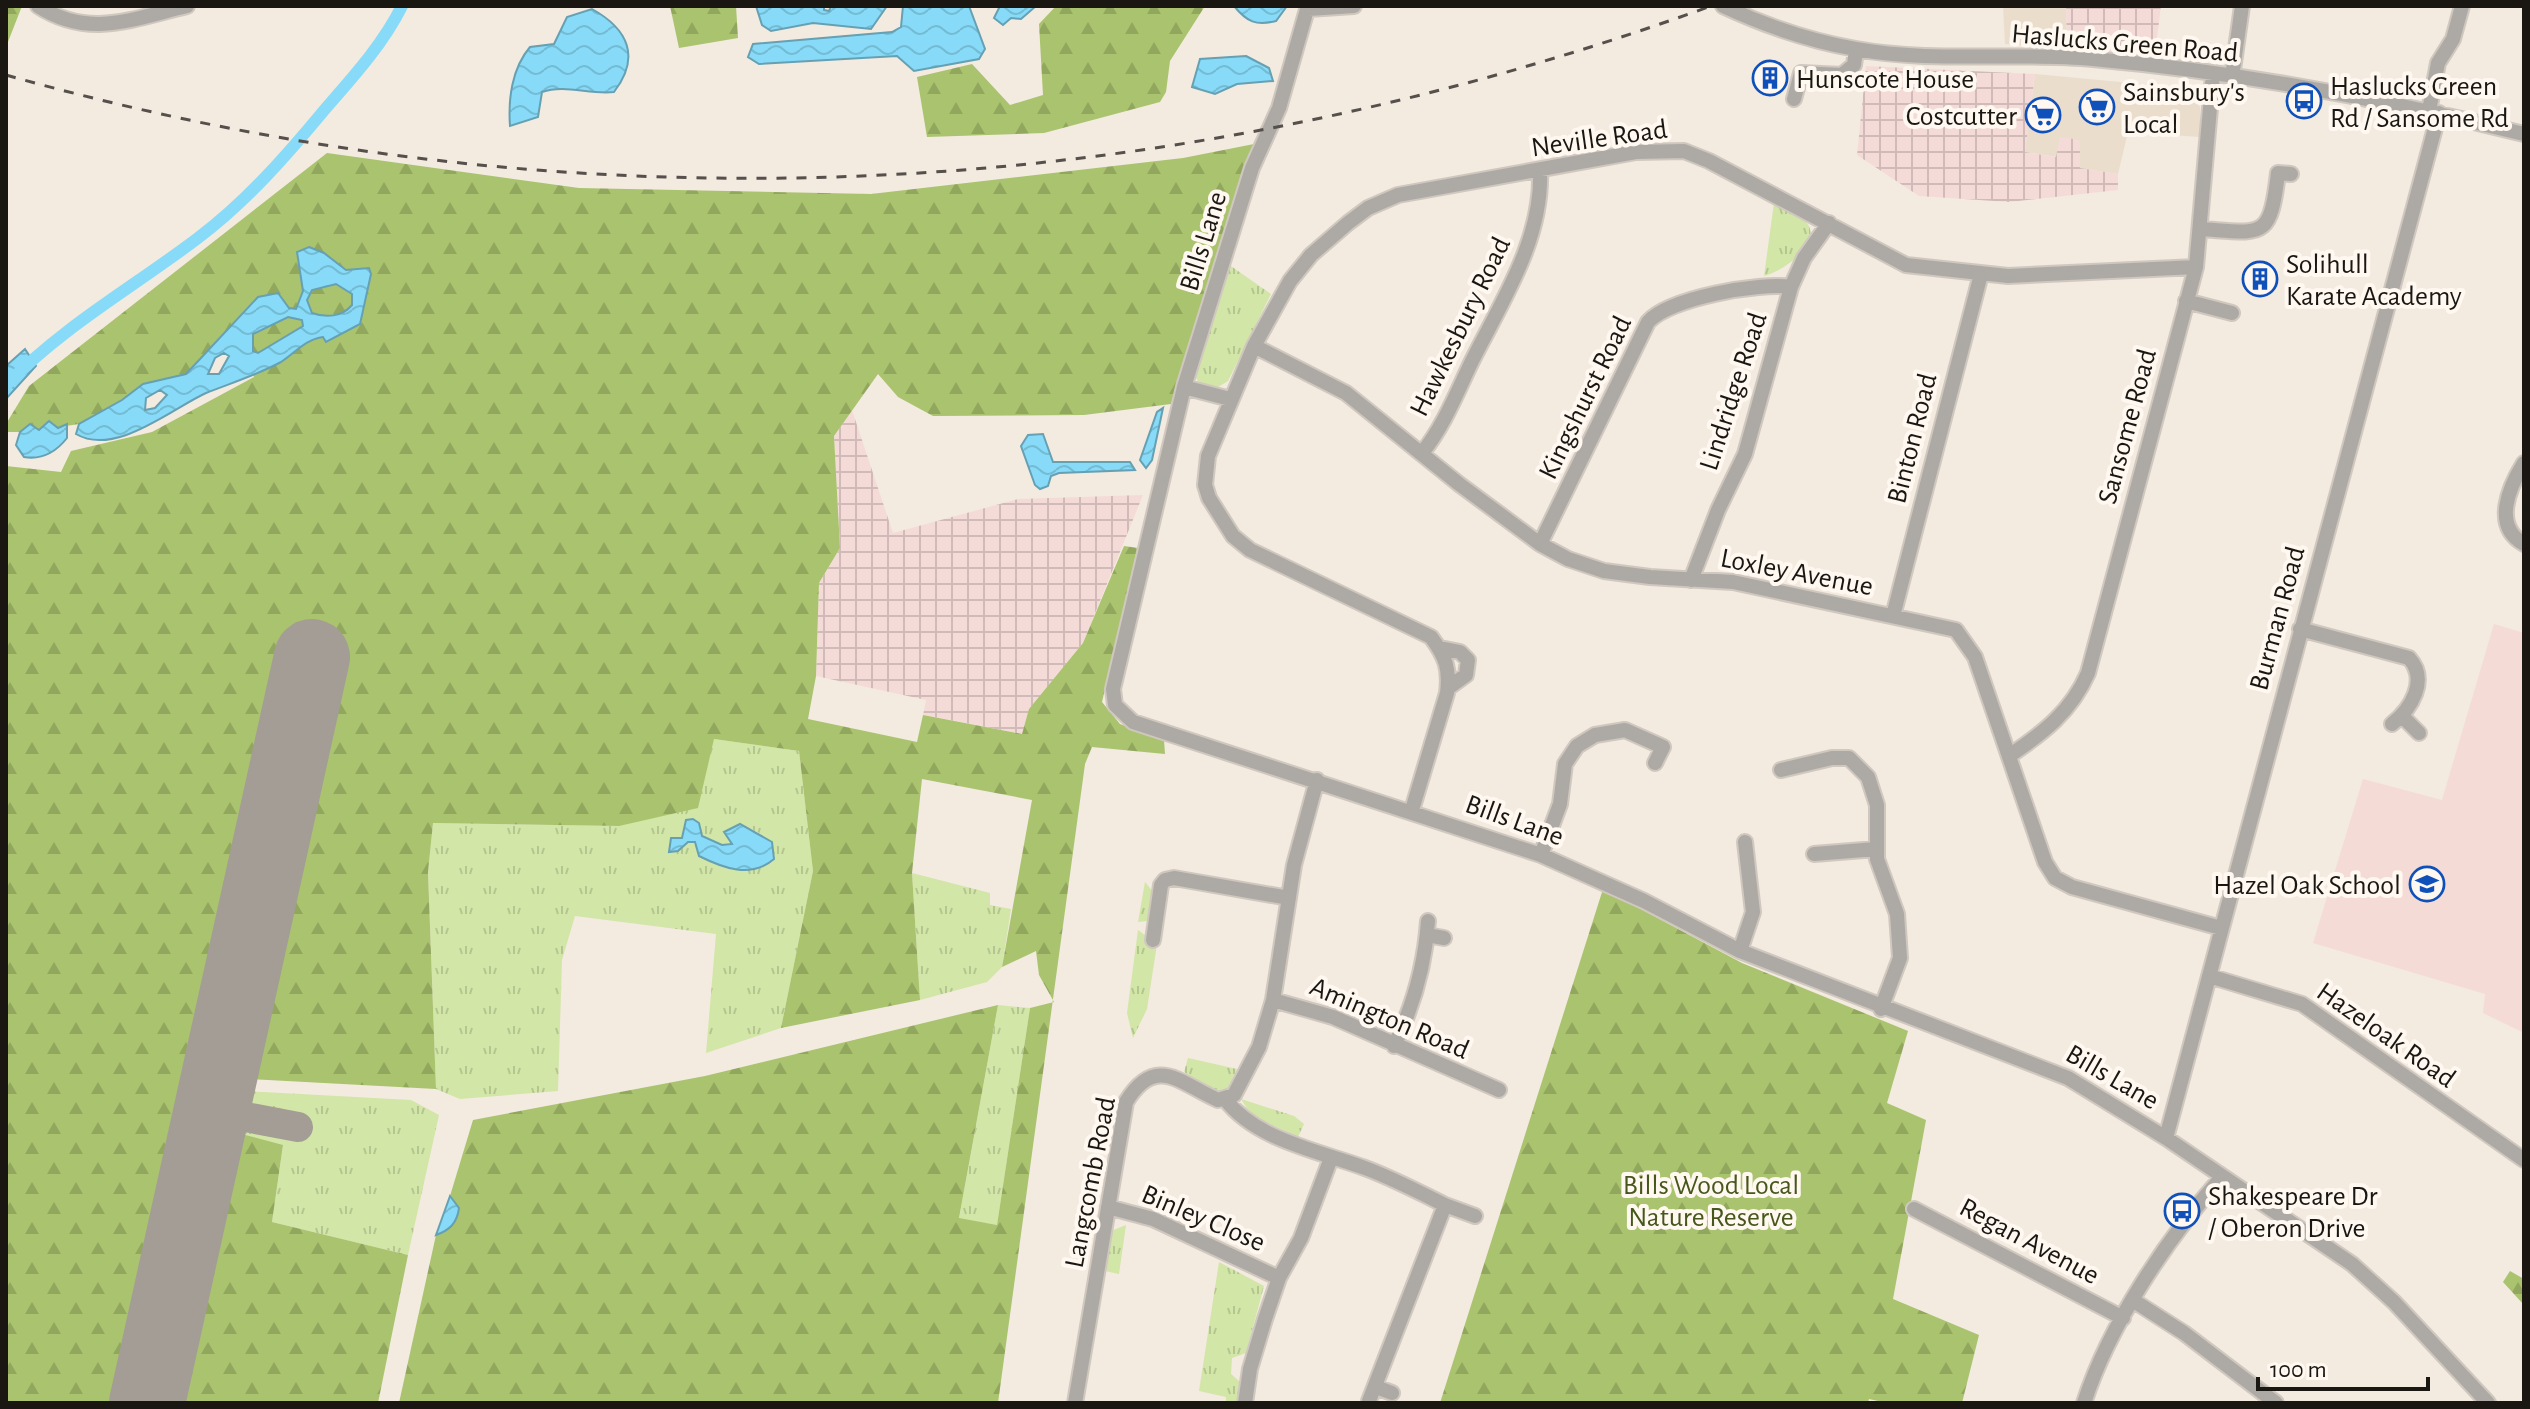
<svg xmlns="http://www.w3.org/2000/svg" width="2530" height="1409" font-family="'Alegreya Sans',sans-serif">
	<style>
		.built { fill: #eaddcc }
		.industrial { fill: url(#industrial-grid) }
		.education { fill: #f5dbd5 }
		.grass { fill: url(#grass-tufts); fill-rule: evenodd }
		.forest { fill: url(#forest-firs) }
		.water { fill: url(#water-waves); stroke: #66a0b3; stroke-width: 2; fill-rule: evenodd }
		.lines { fill: none; stroke-linecap: round; stroke-linejoin: round }
		.canal { stroke: #87dbf8; stroke-width: 12 }
		.taxiway { stroke: #a49d96; stroke-width: 30 }
		.runway { stroke: #a49d96; stroke-width: 76 }
		.minor-casing { stroke: #d0c8bf; stroke-width: 18 }
		.minor { stroke: #adaaa6; stroke-width: 14 }
		.rail { stroke: #55504b; stroke-width: 3; stroke-dasharray: 10 10; stroke-linecap: butt }
		.labels { text-anchor: middle; stroke-width: 8; stroke-linejoin: round; paint-order: stroke }
		.street-label { font-size: 28px; fill: #1a1713; stroke: #fff8f0 }
		.poi-label { font-size: 28px; fill: #1a1713; stroke: #fff8f0; text-anchor: start }
		.park-label { font-size: 28px; fill: #47571b; stroke: #fff8f0 }
	</style>
	<defs>
		<pattern id="industrial-grid" width="8" height="8" patternUnits="userSpaceOnUse" patternTransform="scale(2)"><rect width="8" height="8" fill="#f5dbd8"/><path d="M0 4h8M4 0v8" fill="none" stroke="#d1bbb8"/></pattern>
		<pattern id="grass-tufts" width="24" height="20" patternUnits="userSpaceOnUse" patternTransform="scale(2)"><rect width="24" height="20" fill="#d2e6a7"/><path d="M3 7l-1-3M5 7V3M7 7l1-3M15 17l-1-3M17 17v-4M19 17l1-3" fill="none" stroke="#b4c58f"/></pattern>
		<pattern id="forest-firs" width="22" height="20" patternUnits="userSpaceOnUse" patternTransform="scale(2)"><rect width="22" height="20" fill="#aac36e"/><path d="M5 1l3.5 6h-7zM16 11l3.5 6h-7z" fill="#92a75e"/></pattern>
		<pattern id="water-waves" width="16" height="10" patternUnits="userSpaceOnUse" patternTransform="scale(2)"><rect width="16" height="10" fill="#87dbf8"/><path d="M0 5q4-4 8 0t8 0" fill="none" stroke="#74bbd4"/></pattern>
	</defs>
	<rect width="100%" height="100%" fill="#f3eae0"/>
	<path class="built" d="M2003,6h63l1,43 -62,-5z
		M2035,74l149,14 9,6 7,13v30l-72,-5 -10,42 -39,-6 1,-28 -23,17 -32,-5z"/>
	<path class="industrial" d="M2066,6h95l-6,48 -88,-5z
		M1866,66l169,8 -10,78 31,5 4,-20 20,3v28l38,6v16l-109,12 -90,-6 -62,-41z
		M852,410l41,123 125,-34 125,-4 -60,148 -53,66 -8,25 -99,-19 3,-15 -110,-24 3,-93 21,-35 -6,-112z"/>
	<path class="education" d="M2494,624l30,9v400l-41,-20 2,-19 -172,-51 50,-164 79,21z"/>
	<path class="grass" d="M1774,203c10,5 27,11 33,20 16,22 -26,49 -43,53z
		M1228,264l43,30 -43,87 -10,6 -18,-3 -4,-6z
		M287,649l45,2 -86,440 165,9 28,15 -31,140 -136,-33 11,-76 -45,-13 -61,270h-66c56,-252 122,-502 176,-754z
		M714,739l85,12 14,120 -32,157 -75,25 10,-119 -141,-18 -13,44 -4,131 -98,8 -24,-10 -8,-218 5,-48 186,3zM698,823l4,14 20,8 10,-1 -7,-11 15,-9 19,9 11,30c-33,11 -40,9 -71,-7l-3,-14h-8l-5,5 -5,-8 4,-1 2,-9z
		M912,873l78,20v12l21,4 -9,58 -15,15 -67,18z
		M1145,882l9,11 -2,22 -5,6 -9,1z
		M1138,930l19,14 -10,65 -14,29 -6,-25z
		M998,1005l32,3 -33,217 -38,-6z
		M1188,1058l49,11 -10,21 -9,3 -34,-21z
		M1241,1099l53,17 10,8 -6,13 -47,-22z
		M1126,1225l-7,49 -14,-3 6,-40z
		M1219,1262l45,24 -18,67 -14,5 -1,16 8,7v22h-13v-6l-27,-6z"/>
	<path class="forest" d="M6,6h16l-16,41z
		M670,6h66l2,32 -59,10z
		M1056,6c49,3 99,0 149,0l-35,55 -4,31 -6,10 -116,31 -117,4 -10,-60 55,-13 38,41 33,-10 -4,-71z
		M1254,144l-83,260 -87,11 -151,1 -35,-19 -20,-23 -44,62 6,112 -21,35 -3,93 -8,43 109,23 6,-27 99,19 7,-25 54,-66 41,-97 14,2 -36,154 18,22 44,16 1,14 -73,-7 -7,17 -87,639h-599l37,-168 8,-3 15,-24 -9,-12 23,-76 232,-44 293,-71 -39,213 38,7 33,-217 24,-6 -15,-27 -3,-24 -34,16 30,-167 -110,-21 -10,94 8,127 -139,28 32,-157 -14,-120 -85,-12 -16,69 -79,18 -186,-3 -5,49 8,217 -187,-10 83,-427 -44,-3 -44,202 -87,342 -46,210h-105v-937l55,6 10,-21 81,-19 102,-55 -17,-56 -51,53 -43,10 -21,16 -43,24 -40,6 -9,-6 -10,8h-14v-8l23,-38 298,-233 252,35 292,6 312,-36z
		M1603,889l139,74 166,68 -21,72 39,17 -33,179 86,36 -17,68h-75l-18,-4 -1,4h-428z
		M238,1133l45,12 -11,77 136,33 -30,148h-201z
		M2510,1271l14,8v26l-21,-23z"/>
	<path class="water" d="M756,6h68v4l5,1 2,-5h56l-16,23 -58,-6 -42,8 -9,-6z
		M903,6h66l16,43 -6,10 -65,12 -17,-15 -138,8 -11,-7 5,-13 139,-12 9,-5z
		M1000,6h36l-15,13 -10,-1 -8,7 -9,-7z
		M1234,6h53l-11,15c-20,5 -29,1 -42,-15z
		M592,9c36,20 49,48 22,83 -24,3 -49,-8 -72,0l-4,25 -28,9c-2,-27 2,-58 20,-79l24,-3 13,-27z
		M1246,56l23,12 4,13 -36,3 -22,10 -23,-7 8,-28z
		M309,247l15,6 22,17 23,-2 2,6 -11,50 -34,18 -3,-5c-17,2 -28,16 -42,25 -24,13 -50,21 -75,31 -35,16 -91,64 -130,41l3,-10 43,-24 21,-16 43,-10 72,-77 20,-4 11,15 7,1 7,-18 -6,-39zM336,284l16,10v11c-10,12 -26,13 -40,8l-5,-13 5,-10zM288,317l14,3 1,6 -45,27 -5,-2v-17zM224,353l5,3 -10,18h-11l7,-16zM160,390l7,5 -12,13 -10,2 1,-12z
		M25,349l11,17 -30,33v-33z
		M1163,408l-11,52 -6,8 -6,-8 17,-48z
		M49,421l9,7 9,-4v14c-11,14 -25,22 -43,19l-8,-12 4,-13 10,-8 9,6z
		M1043,434l10,28h77l5,8 -76,3 -8,3 -3,10 -8,3 -5,-4 -14,-39 7,-11z
		M693,819l6,4 3,13 20,9 10,-1 -8,-12 16,-8 32,18 2,17c-23,20 -51,9 -75,-3l-4,-14h-7l-10,9 -9,1 2,-14h11l4,-18z
		M450,1196l9,12c-2,15 -9,22 -23,27z"/>
	<g class="lines">
		<path class="canal" d="M6,385c59,-60 126,-97 192,-147 50,-38 89,-83 128,-130 28,-32 57,-64 76,-102"/>
		<path class="taxiway" d="M214,1111l84,16"/>
		<path class="runway" d="M147,1403l165,-746"/>
		<g class="minor-casing">
			<path id="minor" d="M38,6c51,33 94,13 149,0
				M1308,6l-29,102 -27,60 -68,219 -71,302 2,16 18,17 408,133 103,46 96,50 328,127 98,60 186,126 42,38 94,101
				M1723,6c43,20 86,35 133,43 77,14 159,3 237,10 144,13 290,40 431,75
				M1308,9l46,-3
				M2232,77l10,-71
				M1794,99l7,-26 41,2 12,-10 2,-15
				M2429,111l9,-48 15,-24 9,-33
				M2200,229c63,4 70,12 78,-56l13,1
				M2186,301l46,12
				M1254,346l92,47 113,91 81,60 28,15 36,12 46,6 83,5 223,48 19,27 70,205 10,16 17,9 149,41
				M1184,387l46,12
				M1422,453c22,-27 35,-61 50,-92 30,-60 71,-122 68,-191
				M2524,463c-15,24 -32,63 0,81
				M1540,544l108,-222c21,-24 112,-40 143,-35
				M1691,580l27,-70 27,-56 46,-167 13,-29 25,-35
				M1893,616l88,-342
				M2300,629l109,29c20,22 2,51 -17,66
				M1440,648l20,4 8,8 -2,15 -18,13
				M2402,716l17,17
				M2009,756c34,-23 62,-44 79,-83l108,-406 17,-193
				M1781,770l51,-12h17l19,19 9,28v54l20,55 3,44 -19,51
				M1412,810l35,-117c3,-24 -1,-36 -16,-56l-181,-87 -17,-14 -24,-38 -4,-13 3,-29 46,-110 36,-65 21,-26 37,-32 20,-15 30,-13 238,-43 48,-1 25,10 197,104 102,11 188,-9
				M1814,854l62,-5
				M1541,855l19,-51 5,-40 12,-18 18,-11 30,-5 38,17 -8,16
				M1427,935l17,3
				M1153,940l8,-55 4,-5 9,-2 115,20
				M1740,951l13,-39 -8,-70
				M2209,976l93,28 222,156
				M1273,1000l60,17 166,73
				M1394,1046c19,-39 31,-82 34,-125
				M1225,1099c31,41 94,52 140,69 27,10 54,24 80,37l-76,196
				M2166,1138l273,-1025
				M1445,1205l30,11
				M1108,1207l45,12 126,59
				M1914,1209l209,109
				M2134,1301l50,32 92,70
				M1376,1387l16,6
				M1075,1403l51,-301c30,-49 55,-18 92,-2l16,-5 25,-48 14,-47 21,-135 23,-85
				M1245,1403l5,-34 15,-50 14,-41 22,-40 30,-80
				M2084,1403c25,-78 84,-166 138,-226"/>
		</g>
		<use href="#minor" class="minor"/>
		<path class="rail" d="M6,75c567,160 1153,132 1705,-69"/>
	</g>
	<defs>
		<g id="building-ring" transform="scale(1.8)"><circle r="9.5" fill="#fff8f0" stroke="#1050bb" stroke-width="1.5"/><path d="M-4-6H4V6H1V3H-1V6H-4ZM-2.5-4.3h1.7v1.8h-1.7ZM.8-4.3h1.7v1.8H.8ZM-2.5-1h1.7V.8h-1.7ZM.8-1h1.7V.8H.8Z" fill="#1050bb"/></g>
		<g id="bus-ring" transform="scale(1.8)"><circle r="9.5" fill="#fff8f0" stroke="#1050bb" stroke-width="1.5"/><path d="M-5-6H5V4H4V6H2V4H-2V6H-4V4H-5ZM-3.5-4V0h7V-4ZM-3.5 1.2v1.5H-2V1.2ZM2 1.2v1.5H3.5V1.2Z" fill="#1050bb"/></g>
		<g id="supermarket-ring" transform="scale(1.8)"><circle r="9.5" fill="#fff8f0" stroke="#1050bb" stroke-width="1.5"/><path d="M-6-5.5h2.5l.6 2H6L4.5 2H-2.5L-4.4-4H-6ZM-1.5 3.2a1.3 1.3 0 1 0 .1 0ZM3 3.2a1.3 1.3 0 1 0 .1 0Z" fill="#1050bb"/></g>
		<g id="school-ring" transform="scale(1.8)"><circle r="9.5" fill="#fff8f0" stroke="#1050bb" stroke-width="1.5"/><path d="M0-5L7-2L0 1L-7-2ZM-4 1L0 2.5L4 1V4Q0 6-4 4Z" fill="#1050bb"/></g>
	</defs>
	<g fill-rule="evenodd">
		<use href="#building-ring" x="1770" y="78"/>
		<use href="#bus-ring" x="2304" y="101"/>
		<use href="#supermarket-ring" x="2097" y="107"/>
		<use href="#supermarket-ring" x="2043" y="115"/>
		<use href="#building-ring" x="2260" y="279"/>
		<use href="#school-ring" x="2427" y="884"/>
		<use href="#bus-ring" x="2182" y="1211"/>
	</g>
	<g class="labels">
		<g class="street-label">
			<text transform="translate(2125 42) rotate(5)" y="10">Haslucks Green Road</text>
			<text transform="translate(1599 137) rotate(-8)" y="10">Neville Road</text>
			<text transform="translate(1202 241) rotate(-73)" y="10">Bills Lane</text>
			<text transform="translate(1459 326) rotate(-64)" y="10">Hawkesbury Road</text>
			<text transform="translate(1732 391) rotate(-72)" y="10">Lindridge Road</text>
			<text transform="translate(1584 397) rotate(-64)" y="10">Kingshurst Road</text>
			<text transform="translate(2126 426) rotate(-75)" y="10">Sansome Road</text>
			<text transform="translate(1911 438) rotate(-76)" y="10">Binton Road</text>
			<text transform="translate(1797 571) rotate(11)" y="10">Loxley Avenue</text>
			<text transform="translate(2276 618) rotate(-75)" y="10">Burman Road</text>
			<text transform="translate(1515 819) rotate(20)" y="10">Bills Lane</text>
			<text transform="translate(1390 1017) rotate(23)" y="10">Amington Road</text>
			<text transform="translate(2387 1034) rotate(35)" y="10">Hazeloak Road</text>
			<text transform="translate(2113 1076) rotate(30)" y="10">Bills Lane</text>
			<text transform="translate(1089 1182) rotate(-79)" y="10">Langcomb Road</text>
			<text transform="translate(1204 1217) rotate(23)" y="10">Binley Close</text>
			<text transform="translate(2030 1240) rotate(28)" y="10">Regan Avenue</text>
		</g>
		<g class="poi-label">
			<text x="1796" y="88">Hunscote House</text>
			<text x="2330" y="95">Haslucks Green<tspan x="2330" dy="32">Rd / Sansome Rd</tspan></text>
			<text x="2123" y="101">Sainsbury's<tspan x="2123" dy="32">Local</tspan></text>
			<text x="2017" y="125" text-anchor="end">Costcutter</text>
			<text x="2286" y="273">Solihull<tspan x="2286" dy="32">Karate Academy</tspan></text>
			<text x="2401" y="894" text-anchor="end">Hazel Oak School</text>
			<text x="2208" y="1205">Shakespeare Dr<tspan x="2208" dy="32">/ Oberon Drive</tspan></text>
		</g>
		<g class="park-label">
			<text x="1711" y="1194">Bills Wood Local<tspan x="1711" dy="32">Nature Reserve</tspan></text>
		</g>
	</g>
	<rect width="2530" height="1409" fill="none" stroke="#1a1713" stroke-width="16"/>
	<path d="M2258 1377v12h170v-12" fill="none" stroke="#1a1713" stroke-width="4"/>
	<text x="2270" y="1377" font-size="24" fill="#1a1713" stroke="#fff8f0" stroke-width="6" paint-order="stroke">100 m</text>
</svg>
